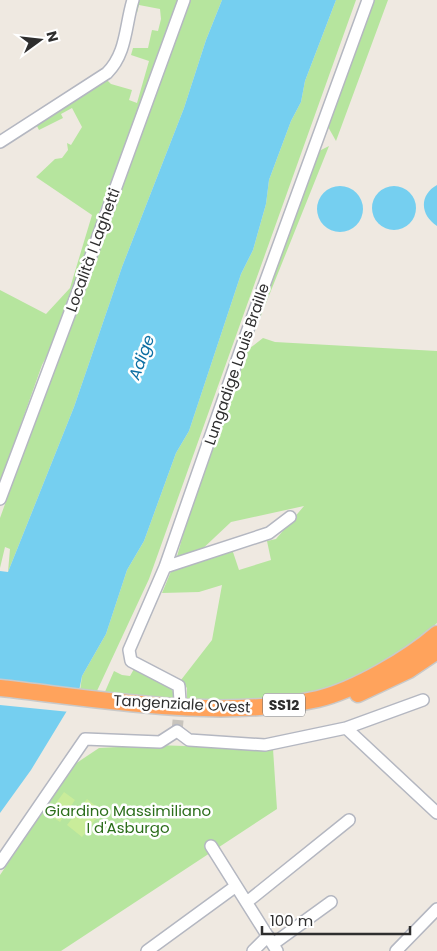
<svg xmlns="http://www.w3.org/2000/svg" width="437" height="951" font-family="Poppins,sans-serif">
	<style>
		.green { fill: #b6e59e }
		.pitch { fill: #c9ec9a }
		.water { fill: #75cff0 }
		.pier { fill: #efe9e1 }
		.lines { fill: none; stroke-linecap: round; stroke-linejoin: round }
		.minor-tunnel { stroke: #c8c4bd; stroke-width: 11; stroke-dasharray: 11 5.5; stroke-linecap: butt }
		.minor-casing { stroke: #b4b7c1; stroke-width: 14 }
		.highway-casing { stroke: #c9c9c9; stroke-width: 19 }
		.minor { stroke: #fff; stroke-width: 11 }
		.highway { stroke: #ffa35c; stroke-width: 16 }
		.labels { text-anchor: middle; stroke-width: 5; stroke-linejoin: round; paint-order: stroke }
		.shield { fill: #fff; stroke: #6d6d6d; stroke-width: 1 }
		.shield-label { font-size: 14px; font-weight: bold; fill: #2e2e2e }
		.street-label { font-size: 15px; fill: #2e2e2e; stroke: #fff }
		.park-label { font-size: 15px; fill: #2c6e1b; stroke: #fff }
		.water-label { font-size: 16px; font-style: italic; fill: #0d6fa3; stroke: #fff }
	</style>
	<rect width="100%" height="100%" fill="#efe9e1"/>
	<path class="green" d="M136,0h45l-70,191 -11,19 -8,34 -32,87 -18,34 -42,118v-193l46,24 24,-26 22,-73 -56,-38 19,-18 7,-1 6,-8 -1,-7 4,2 11,-18 -10,-19 -11,6 2,4 -24,12 -3,-6 70,-45 5,5 21,6 -3,10 8,3 12,-42 -18,-6 2,-7h15l4,-18 6,1 3,-12 -1,-10 -21,-4 -2,8 -4,-3z
		M187,0h35l-16,40 -22,68 -62,159 -48,140 -66,165 2,-23 -5,-2 -5,21v-50z
		M336,0h20l-207,579 -53,114 -16,-2 2,-15 24,-42 21,-64 17,-29 32,-88 13,-22 52,-157 12,-24 13,-46 3,-24 22,-59 10,-19 4,-21z
		M372,0h16l-52,141 -9,-16z
		M329,146l-75,187 -1,-8 64,-173z
		M263,338l12,4 162,9v272l-31,27 -58,33 -61,17 -100,2v-14l-6,-8 31,-40 10,-55 -23,7 -37,1 10,-24 60,-20 7,21 32,-10 -4,-19 9,-2 28,-33 -73,16 -34,32 -21,6 11,-39 56,-163 7,-10z
		M134,669l33,15 8,10 -1,6 -70,-6 10,-23 8,4 8,1z
		M156,745l117,4 4,60 -216,142h-61v-76l75,-111 24,-16z"/>
	<path class="pitch" d="M64,792l11,8 -15,22 -12,-8z
		M87,799l15,12 -20,26 -15,-12z"/>
	<path class="water" d="M222,0h114l-31,81 -4,21 -10,19 -22,59 -3,24 -13,46 -12,24 -52,157 -13,22 -32,88 -17,29 -21,64 -24,42 -3,15 -48,79 -31,43v-242l8,1 66,-165 48,-140 62,-159 22,-68z
		M437,185v41c-17,-11 -18,-31 0,-41z
		M372 208a22 22 0 1 1 44 0a22 22 0 1 1-44 0Z
		M317 209a23 23 0 1 1 46 0a23 23 0 1 1-46 0Z"/>
	<path class="pier" d="M0,682l82,9 -12,21 -70,-7z"/>
	<g class="lines">
		<path class="minor-tunnel" d="M177,731l3,-30"/>
		<g class="minor-casing">
			<path id="minor" d="M0,142l107,-69c20,-20 18,-47 26,-73
				M0,499l84,-224 100,-275
				M165,567l104,-34 21,-16
				M180,701l-1,-15 -48,-25 -2,-11 36,-83 77,-221 126,-346
				M346,728l91,85
				M211,846l66,105
				M0,863l85,-124 75,3 17,-11 12,9 76,5 81,-17 77,-28
				M247,902l102,-82
				M273,944l58,-42
				M147,951l89,-65
				M253,951l15,-15
				M396,951l41,-42"/>
		</g>
		<g class="highway-casing">
			<path id="highway" d="M0,688c100,11 219,33 318,11 37,-9 90,-40 119,-65
				M358,694l51,-24 28,-19"/>
		</g>
		<use href="#minor" class="minor"/>
		<use href="#highway" class="highway"/>
	</g>
	<g class="labels">
		<rect class="shield" x="263" y="693.5" width="42" height="23" rx="4"/>
		<g class="shield-label">
			<text x="284" y="710">SS12</text>
		</g>
		<g class="street-label">
			<text transform="translate(93 250) rotate(-70)" y="5">Località I Laghetti</text>
			<text transform="translate(237 364) rotate(-71)" y="5">Lungadige Louis Braille</text>
			<text transform="translate(182 704) rotate(3)" y="5">Tangenziale Ovest</text>
		</g>
		<g class="park-label">
			<text x="128" y="816">Giardino Massimiliano<tspan x="128" dy="17">I d'Asburgo</tspan></text>
		</g>
		<g class="water-label">
			<text transform="translate(141 357) rotate(-70)" y="6">Adige</text>
		</g>
	</g>
	<g transform="translate(40 40) rotate(75)" stroke="#ffffff" stroke-width="4" paint-order="stroke">
	<path d="M0-4L9 19L0 12L-9 19Z" fill="#2e2e2e"/>
	<text y="-8" font-size="14" font-weight="bold" text-anchor="middle" fill="#2e2e2e">N</text>
	</g>
	<path d="M262 926v8h148v-8" fill="none" stroke="#2e2e2e" stroke-width="2.5"/>
	<text x="270" y="926" font-size="15" fill="#2e2e2e" stroke="#ffffff" stroke-width="4" paint-order="stroke">100 m</text>
</svg>
